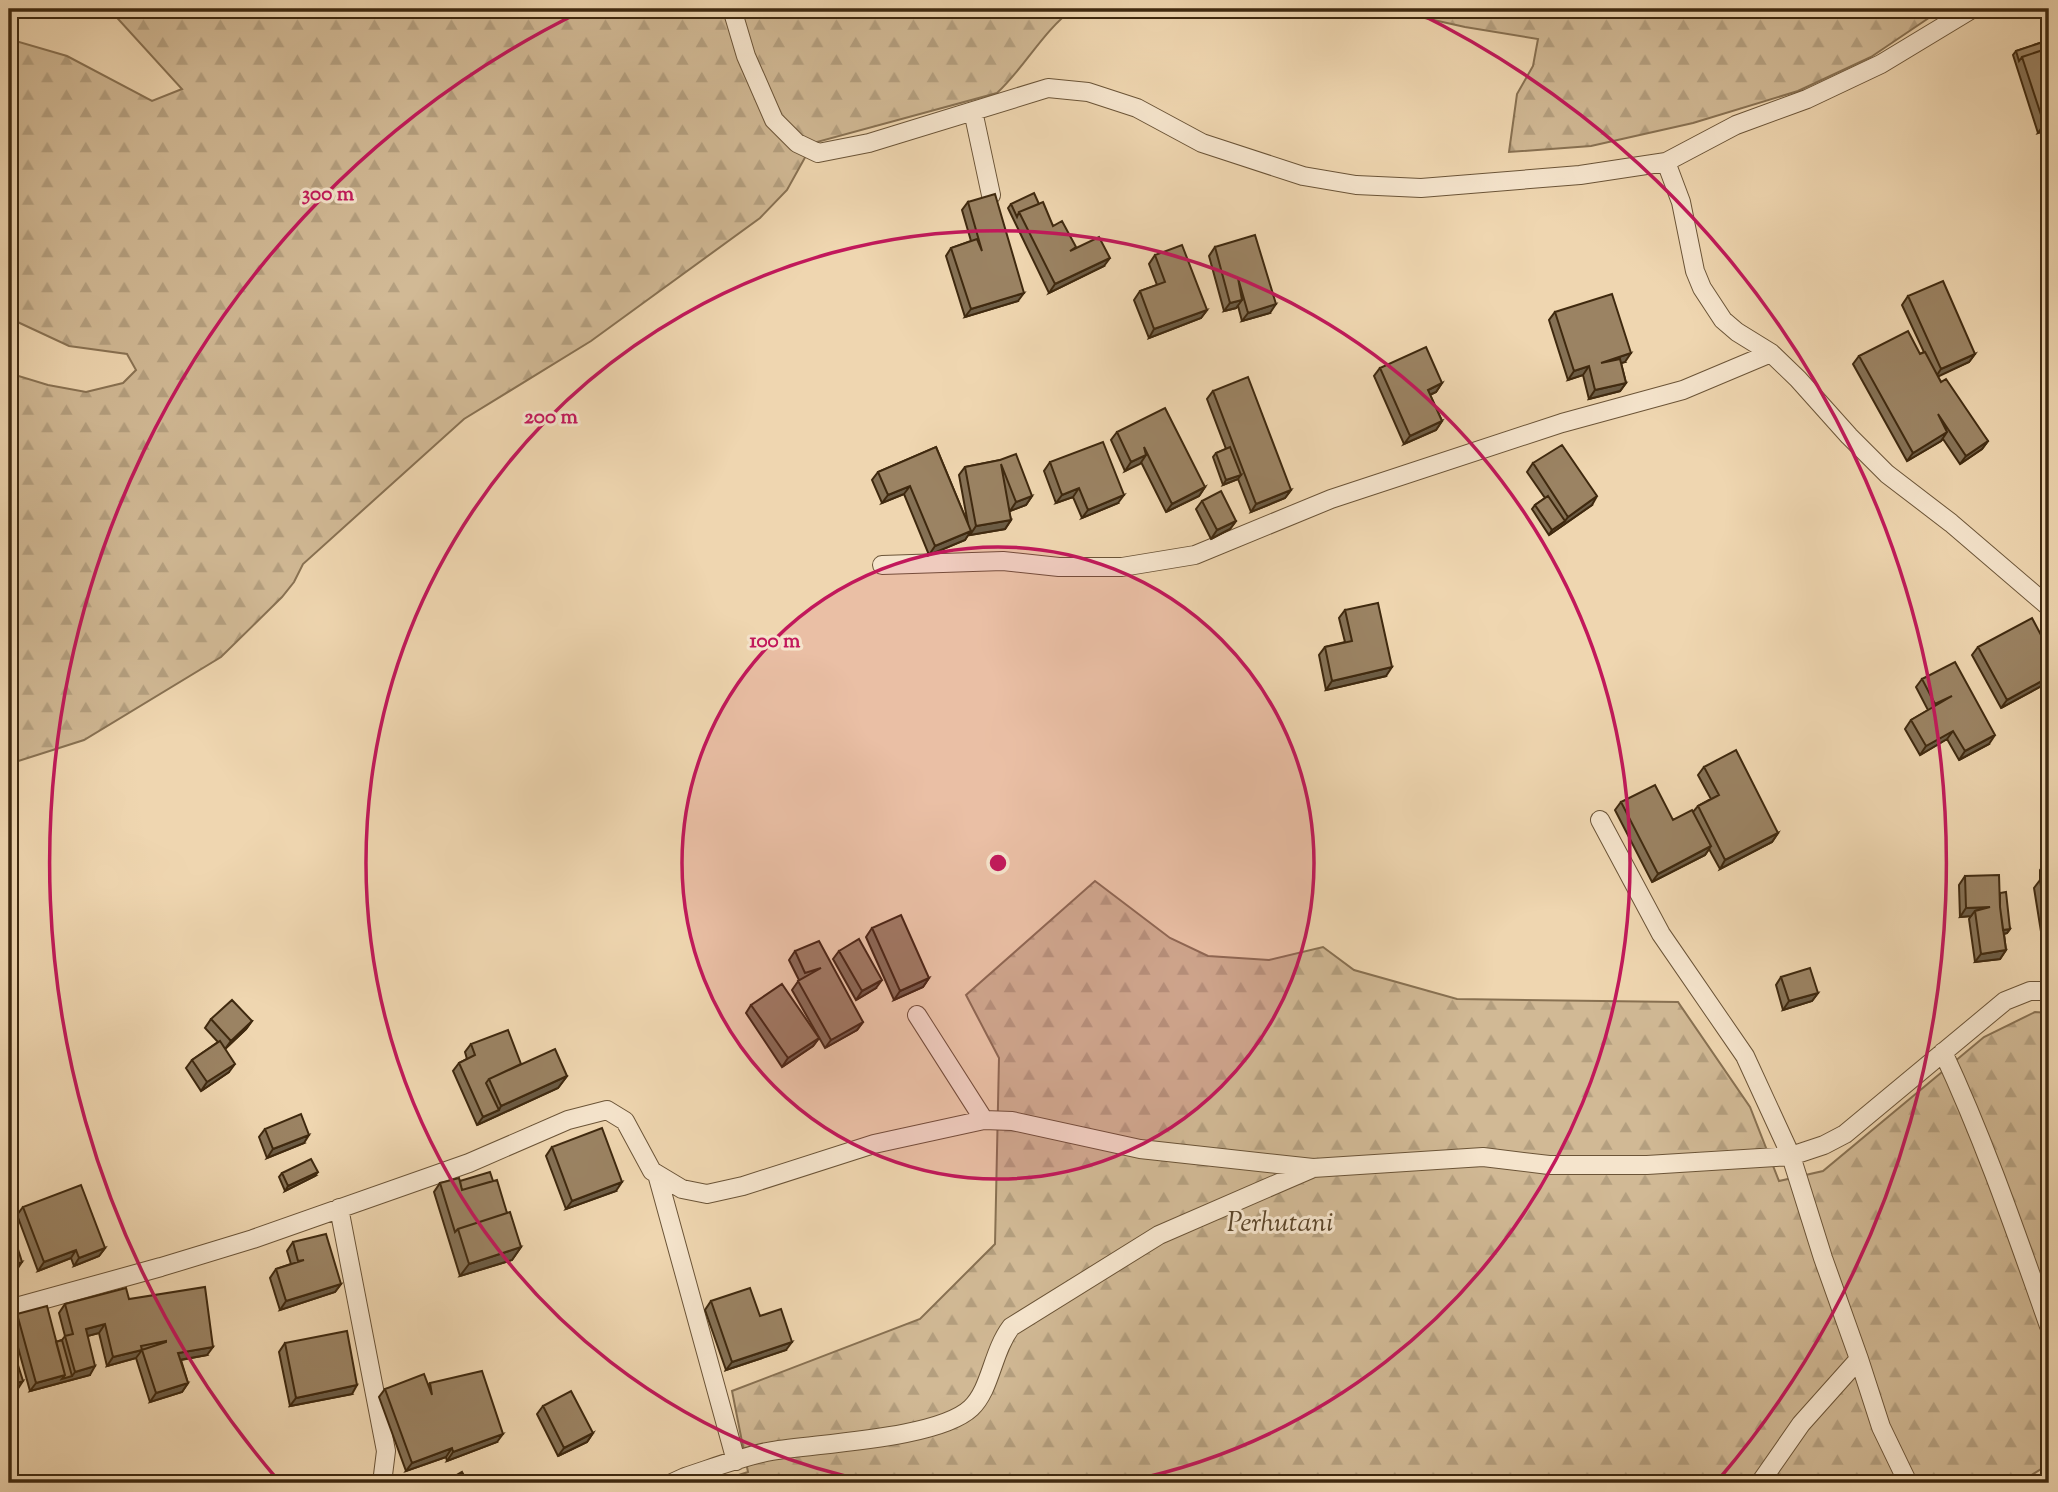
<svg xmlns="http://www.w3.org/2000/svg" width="2058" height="1492" font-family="'Sorts Mill Goudy',serif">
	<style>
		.forest { fill: url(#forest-firs); stroke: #887152; stroke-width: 2 }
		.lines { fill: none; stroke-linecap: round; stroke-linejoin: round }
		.street-casing { stroke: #6b5437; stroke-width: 20 }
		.street { stroke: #f5e4cc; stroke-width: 18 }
		.wall { fill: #857155; stroke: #3f290f; stroke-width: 2 }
		.shaded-wall { fill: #6c5c45; stroke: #3f290f; stroke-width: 2 }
		.building { fill: #9b8363; stroke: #3f290f; stroke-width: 2; fill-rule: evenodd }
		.ring { fill: none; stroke: #c2185b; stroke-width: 3.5 }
		.labels { text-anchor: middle; stroke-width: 6; stroke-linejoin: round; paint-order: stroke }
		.park-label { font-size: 28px; font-style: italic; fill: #5c462a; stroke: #f5e4cc }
		.centre { fill: #c2185b; stroke: #f5e4cc; stroke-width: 3.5 }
		.ring-label { font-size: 21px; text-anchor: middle; font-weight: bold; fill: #c2185b; stroke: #f5e4cc; stroke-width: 6; stroke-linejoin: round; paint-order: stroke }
	</style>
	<defs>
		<pattern id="forest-firs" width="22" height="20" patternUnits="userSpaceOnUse" patternTransform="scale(1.75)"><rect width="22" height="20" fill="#d1b995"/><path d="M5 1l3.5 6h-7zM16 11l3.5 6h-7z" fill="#b49f7f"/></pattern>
	</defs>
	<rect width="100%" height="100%" fill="#efd6b0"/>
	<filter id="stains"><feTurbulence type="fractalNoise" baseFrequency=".00286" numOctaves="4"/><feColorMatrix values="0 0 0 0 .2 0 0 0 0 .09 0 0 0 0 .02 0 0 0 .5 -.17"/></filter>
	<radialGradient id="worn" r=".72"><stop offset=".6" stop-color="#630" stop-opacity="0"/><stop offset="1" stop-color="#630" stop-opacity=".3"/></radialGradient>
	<path class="forest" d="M109,9h964c-30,22 -48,58 -76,84l-184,50 -26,47 -27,28 -169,123 -127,78 -161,145 -9,18 -12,15 -61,60 -137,83 -75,24v-391l39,12 38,7 37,-9 13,-13 -9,-16 -58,-8 -60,-28v-279l58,17 85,45 30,-12z
		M1384,9h558l-71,48 -73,34 -105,32 -102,23 -82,6 8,-58 16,-28 5,-27 -73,-12z
		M1095,881l75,57 38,18 61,4 54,-13 31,23 103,29 221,3 72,105 29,74 44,-10 161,-134 51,-25 14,1v451l-30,19h-1305l34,-11 -16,-81 188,-72 75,-75 4,-186 -33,-63z"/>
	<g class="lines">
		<g class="street-casing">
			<path id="street" d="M732,9l14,47 28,64 23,23 21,10 51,-10 179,-55 40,4 49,16 65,35 101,33 53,9 65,3 159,-13 86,-13 70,-37 71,-26 74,-35 91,-55
				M973,111l18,84
				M1666,162l15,40 14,69 7,17 21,32 14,12 34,21 27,26 51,57 38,38 64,49 98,84
				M882,565l121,-4 56,6h63l73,-12 136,-56 231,-76 121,-33 88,-37
				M1600,820l61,114 84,122 46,100 32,102 36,101 -58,65 -41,59
				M917,1015l67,105
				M1943,1052c42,90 73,181 106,274
				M657,1174l79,287
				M339,1208l47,243 -4,32
				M9,1309l152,-42 92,-28 216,-76 99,-43 39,-10 18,11 27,50 30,18 25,5 36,-8 131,-42 110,-24 28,1 128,28 173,19 170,-11 66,8h98l144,-9 33,-11 21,-11 160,-133 25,-10h19
				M1859,1359l22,68 27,56
				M672,1483l13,-6c28,-9 58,-21 87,-26 47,-8 166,-12 199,-43 20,-19 21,-56 40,-81l148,-92 152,-66"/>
		</g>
		<use href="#street" class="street"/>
	</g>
	<path class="wall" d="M2049,40v89l-11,4 -25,-78 3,-4z
		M968,202l50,99 -53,16 -19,-61 5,-8 20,-7 -9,-31z
		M1011,204h28l14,22 21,23 30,17 -55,27 -41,-85z
		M1215,247l55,66 -28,8 -4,-15 -2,2 -12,3 -15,-55z
		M1155,255l52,55 -6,8 -52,20 -15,-38 6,-9 17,-6 -8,-21z
		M1908,296l67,58 -6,8 -32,14 4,6 47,59 -6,8 -22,15 -17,-25 -2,2 -34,20 -54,-97 6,-8 61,-2 4,-2 -22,-47z
		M1555,312l70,50 -4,1 5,20 -6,8 -31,8 -6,-24 -15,5 -19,-60z
		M1380,368l62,15 -6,9 -6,3 12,26 -6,9 -32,14 -30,-68z
		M1213,391l78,99 -6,8 -34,14 -13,-33 -15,6 -10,-28 3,-4 10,-4 -19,-50z
		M1117,432l88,55 -6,9 -33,16 -25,-50 -16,9 -14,-31z
		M936,447l32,77 -9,-49 6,-8 35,-7 32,36 -6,9 -16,6 -2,-4 3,13 -6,9 -35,6 -1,-2 -4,7 -36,15 -25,-61 -22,9 -10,-23 6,-8z
		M1050,462l68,41 -36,15 -9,-21 -17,6 -12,-32z
		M1533,463l59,42 -43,30 -17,-26 3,-4 10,-7 -18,-26z
		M1202,501l34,20 -6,8 -19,10 -15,-30z
		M2049,545v26l-8,-17 6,-8z
		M1345,610l41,66 -60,14 -7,-35 6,-8 20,-5 -6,-24z
		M1978,647l71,3v32l-48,26 -29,-53z
		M1922,679l67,65 -30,16 -12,-21 -27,16 -15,-26 6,-9 17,-10 -12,-23z
		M1704,767l74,66 -6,9 -52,27 -11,-20 -4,6 -53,27 -37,-72 6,-8 52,18 20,-8 5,-6 13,-7 -13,-24z
		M2043,866l6,77 -6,1 -9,-56 6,-8v-10z
		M1965,876l35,17 10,36 -3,4 -3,1 2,16 -6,9 -25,3 -6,-43 2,-3 -11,1 -1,-32z
		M872,928l57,50 -6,9 -29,13 -28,-63z
		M795,951l68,71 -6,8 -32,18 -33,-58 7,-10 -10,-20z
		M839,951l37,37 -20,12 -23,-41z
		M1781,977l37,16 -6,8 -29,9 -7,-25z
		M751,1005l68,33 -6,8 -31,21 -36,-54z
		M211,1019l41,2 -6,8 -21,20 4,23 -28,19 -15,-23 6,-8 26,-18 -13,-14z
		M471,1044l50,20 46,12 -9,12 -81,37 -24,-54 6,-8 8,-4 -2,-7z
		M265,1129l39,14 -37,15 -8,-21z
		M552,1147l64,44 -50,18 -20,-53z
		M282,1173l33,3 -30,15 -6,-14z
		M460,1181h33l28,66 -9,13 -52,16 -26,-84 6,-9z
		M23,1207l82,41 -6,8 -25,10 -3,-8 -33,13 -21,-56z
		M293,1242l48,42 -6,8 -55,18 -10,-32 6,-9 15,-5 -4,-13z
		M129,1299l78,56 -26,5 7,23 -6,9 -32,10 -14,-44 -29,8 -8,-33 -12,3 3,39 -60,16 -19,-69 6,-8 39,28 6,-2 3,-4 -6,-23 6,-9z
		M711,1301l49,15 26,34 -60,20 -21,-60z
		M285,1343l67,51 -62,12 -11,-54z
		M430,1383l67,59 -50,19 -1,-4 -40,14 -27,-74 6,-8 43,-4z
		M543,1406l50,27 -6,9 -29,14 -21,-42z"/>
	<path class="shaded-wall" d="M2049,122v7l-11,4 6,-9z
		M1110,258l-6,8 -55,27 6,-9z
		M1024,293l-6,8 -53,16 6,-8z
		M1242,300l-6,8 -12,3 6,-8z
		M1276,304l-6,9 -28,8 6,-8z
		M1207,310l-6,8 -52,20 5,-9z
		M1631,353l-6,9 -30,9 6,-8z
		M1975,354l-6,8 -34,16 6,-9z
		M1589,366l-6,9 -15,5 6,-9z
		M1442,383l-6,9 -14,6 6,-8z
		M1626,383l-6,8 -31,8 6,-9z
		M1442,421l-6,9 -32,14 6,-8z
		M1947,432l-6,9 -34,20 6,-8z
		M1988,441l-6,8 -22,15 6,-8z
		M1146,455l-6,9 -15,7 6,-9z
		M1241,475l-3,4 -15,6 3,-5z
		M910,486l-6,8 -22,9 6,-8z
		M1205,487l-6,9 -33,16 6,-8z
		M1079,488l-6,9 -17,6 6,-8z
		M1291,490l-6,8 -34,14 5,-8z
		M1124,495l-6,8 -36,15 6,-8z
		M1032,496l-6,9 -16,6 6,-9z
		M1597,496l-5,9 -43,30 3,-5 13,-9 3,-4z
		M1011,520l-6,9 -35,6 6,-9z
		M1236,521l-6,8 -19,10 6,-9z
		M971,531l-6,9 -36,15 6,-9z
		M1392,667l-6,9 -60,14 6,-9z
		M2049,677v5l-48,26 6,-8z
		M1953,731l-6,8 -27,16 6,-9z
		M1995,735l-6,9 -30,16 6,-9z
		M1778,833l-6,9 -52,27 5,-9z
		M1711,846l-6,9 -53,27 6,-8z
		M1990,907l-15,4 -4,5 -11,1 6,-9z
		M2010,929l-3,4 -8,2 3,-5z
		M2049,936v7l-6,1z
		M2006,950l-6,9 -25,3 6,-8z
		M929,978l-6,9 -29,13 6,-9z
		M882,980l-6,8 -20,12 6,-9z
		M1818,993l-6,8 -29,9 6,-9z
		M252,1021l-6,8 -21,20 6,-8z
		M863,1022l-6,8 -32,18 6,-8z
		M819,1038l-6,8 -31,21 6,-9z
		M235,1064l-6,8 -28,19 6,-9z
		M567,1076l-9,12 -81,37 6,-8 16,-7 2,-4z
		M309,1135l-5,8 -37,15 6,-9z
		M318,1172l-3,4 -30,15 3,-5z
		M622,1182l-6,9 -50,18 6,-8z
		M521,1247l-9,13 -52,16 9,-12z
		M105,1248l-6,8 -25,10 5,-8z
		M76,1250l-5,8 -33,13 6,-9z
		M22,1262l-6,9 -7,2v-6z
		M341,1284l-6,8 -55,18 6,-9z
		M105,1324l-6,9 -19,5 6,-9z
		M792,1342l-6,8 -60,20 6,-8z
		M213,1347l-6,8 -34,6 5,-8z
		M142,1350l-6,8 -29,8 6,-9z
		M95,1366l-5,9 -60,16 6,-8 29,-8 7,1 3,-4z
		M23,1381l-6,9 -8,2v-6z
		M188,1383l-6,9 -32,10 6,-9z
		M357,1385l-5,9 -62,12 6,-8z
		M593,1433l-6,9 -29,14 6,-8z
		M503,1434l-6,8 -50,19 6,-9z
		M452,1448l-6,9 -40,14 6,-8z"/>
	<path class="building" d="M2049,40v8l-27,9 -3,4 -3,-10z
		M2049,48v74l-5,2 -22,-67z
		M1034,193l5,11 -20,8 -2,5 -6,-13z
		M995,194l29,99 -53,16 -20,-61 26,-9 5,12 -14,-49z
		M1043,202l10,24 9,-5 14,26 -6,4 29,-14 11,21 -55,26 -36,-72z
		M1255,235l21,69 -28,9 -10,-35 4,22 -12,3 -15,-56z
		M1182,245l25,65 -53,19 -14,-38 25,-9 -10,-27z
		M1943,281l32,73 -34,15 -33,-73z
		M1612,294l19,59 -30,10 19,-4 6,24 -31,7 -6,-24 -15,5 -19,-59z
		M1908,331l12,23 5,-2 16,30 5,-3 42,62 -22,15 -28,-42 9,18 -34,21 -54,-97z
		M1426,347l16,36 -14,7 14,31 -32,15 -30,-68z
		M1248,377l43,113 -35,14 -43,-113z
		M1165,408l40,79 -33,17 -28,-57 2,8 -15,7 -14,-30z
		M1103,442l21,53 -36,15 -9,-22 -17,7 -12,-33z
		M1562,445l35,51 -29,21 -35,-54z
		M936,447l35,84 -36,15 -25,-60 -22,9 -10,-23z
		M1230,447l11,28 -15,5 -10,-27z
		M1016,454l16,42 -16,6 -15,-38 10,56 -35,6 -11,-59 35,-7z
		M1221,491l15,30 -19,9 -15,-29z
		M1548,496l17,25 -13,9 -17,-25z
		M1378,603l14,64 -60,14 -7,-34 27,-6 -7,-31z
		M2032,618l17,32v27l-42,23 -29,-53z
		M1955,662l40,73 -30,16 -12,-20 -27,15 -15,-26 41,-24 -17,8 -13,-25z
		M1736,750l42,83 -53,27 -27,-54 21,-11 -15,-28z
		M1655,785l18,35 19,-10 19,36 -53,28 -37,-72z
		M2043,866h6v12l-5,1z
		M1999,875l1,32 6,43 -25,4 -6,-43 15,-4 -24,1 -1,-32z
		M2049,878v58l-9,-56z
		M2006,892l4,37 -7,1 -3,-23v-14z
		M901,915l28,63 -29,13 -28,-63z
		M859,939l23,41 -20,11 -23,-40z
		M819,941l44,81 -32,18 -33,-59 23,-13 -16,5 -10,-22z
		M1810,968l8,25 -29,8 -8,-24z
		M782,984l37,54 -31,20 -37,-53z
		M232,1000l20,21 -21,20 -20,-22z
		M508,1030l13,34 -32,15 -3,4 13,27 -16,7 -24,-54 16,-8 -4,-11z
		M220,1041l15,23 -28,18 -15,-22z
		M555,1049l12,27 -66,30 -12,-27z
		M301,1114l8,21 -36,14 -8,-20z
		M602,1128l20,54 -50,19 -20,-54z
		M311,1159l7,13 -30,14 -6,-13z
		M490,1172l3,9 -31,9 -2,-9z
		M459,1178l3,12 35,-10 10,33 -49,16 -3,3 -15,-49z
		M81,1185l24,63 -26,10 -3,-8 -32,12 -21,-55z
		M510,1212l11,35 -52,17 -11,-35z
		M9,1221l13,41 -13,5z
		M326,1234l15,50 -55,17 -10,-32 28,-9 -6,1 -5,-19z
		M205,1287l8,60 -35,6 10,30 -32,10 -14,-43 -29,7 -8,-33 -19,5 9,37 -20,6 -10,-36 8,-2 -8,-30 61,-16 3,11zM166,1341v1l-24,8 -1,-4z
		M750,1288l10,28 21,-7 11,33 -60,20 -21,-61z
		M47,1306l18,69 -29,8 -19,-69z
		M347,1331l10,54 -61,13 -11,-55z
		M9,1337l14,44 -14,5z
		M62,1340l10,36 -10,3 3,-4 -9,-33z
		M482,1371l21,63 -50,18 -1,-4 -40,15 -27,-74 39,-15 8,21 -2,-12z
		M571,1391l22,42 -29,15 -21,-42z
		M462,1472l6,11h-25z"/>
	<circle cx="998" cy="863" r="316" fill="#c2185b" fill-opacity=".12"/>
	<g class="ring">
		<circle cx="998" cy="863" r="316"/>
		<path d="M872 1482A632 632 0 1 1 1124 1482"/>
		<path d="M277 1479A948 948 0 0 1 582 11M1414 11A948 948 0 0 1 1719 1479"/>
	</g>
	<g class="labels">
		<g class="park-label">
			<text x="1280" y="1231">Perhutani</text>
		</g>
	</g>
	<circle cx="998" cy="863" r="10" class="centre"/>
	<g class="ring-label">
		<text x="328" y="200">300 m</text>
		<text x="551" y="423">200 m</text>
		<text x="775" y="647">100 m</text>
	</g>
	<rect width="2058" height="1492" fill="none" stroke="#efd6b0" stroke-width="35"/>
	<rect x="10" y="10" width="2037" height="1471" fill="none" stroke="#3f290f" stroke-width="3.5"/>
	<rect x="18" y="18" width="2023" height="1457" fill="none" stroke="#3f290f" stroke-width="2"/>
	<rect width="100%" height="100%" filter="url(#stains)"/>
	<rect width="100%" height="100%" fill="url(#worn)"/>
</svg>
